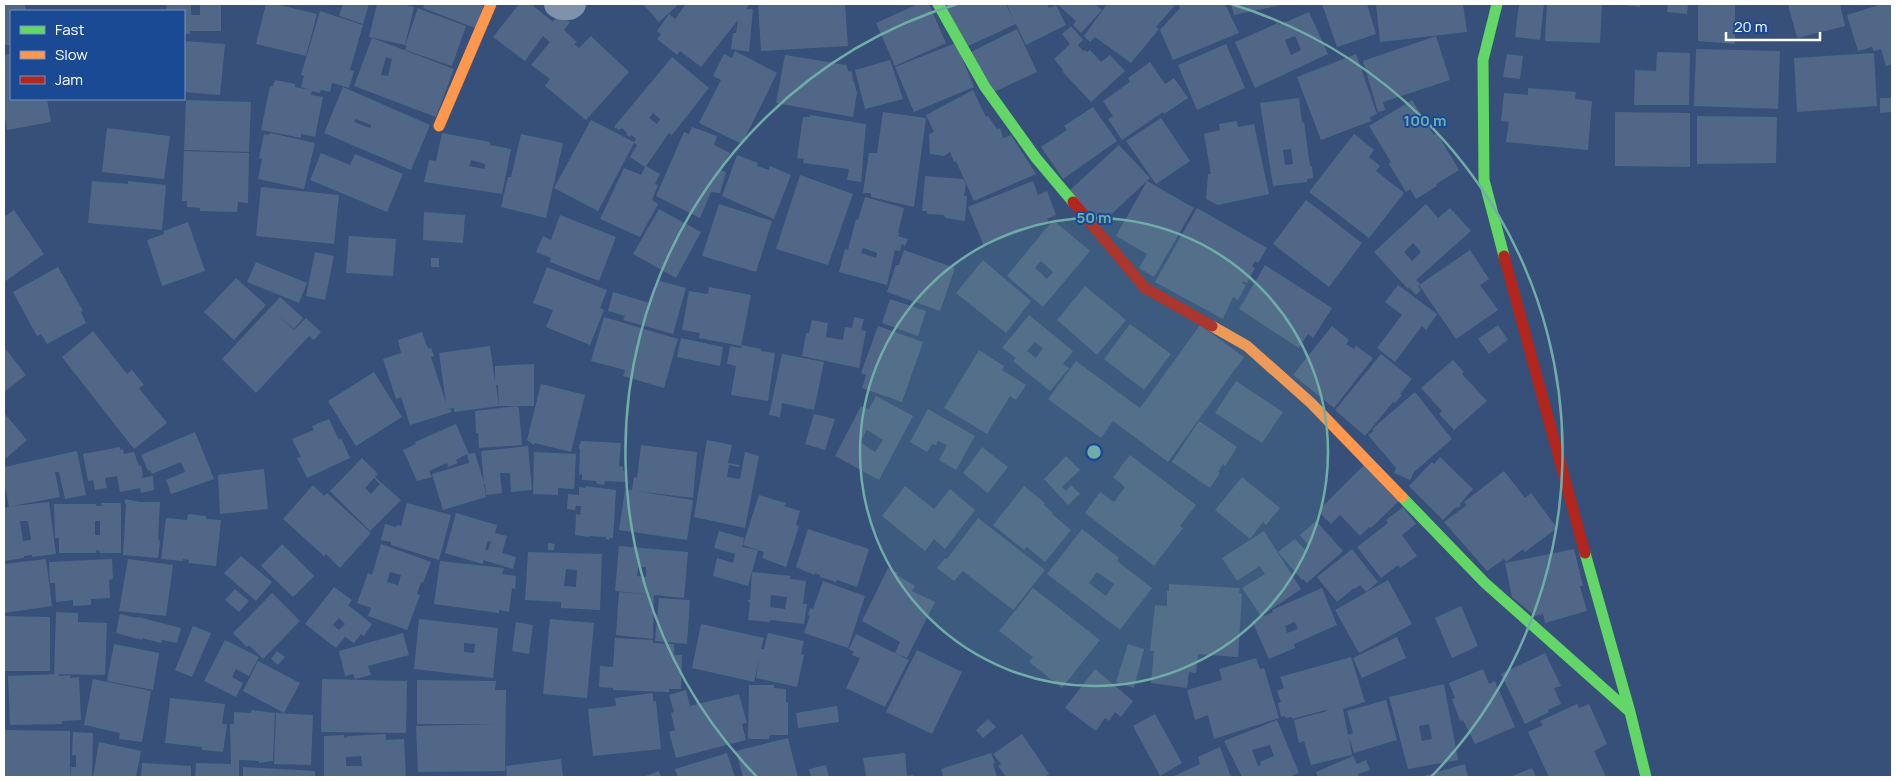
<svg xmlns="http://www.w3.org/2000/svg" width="1896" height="781" font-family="Manrope,sans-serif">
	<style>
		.building { fill: #516787; fill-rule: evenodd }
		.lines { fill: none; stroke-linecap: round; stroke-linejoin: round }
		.street { stroke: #8091ac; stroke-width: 28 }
		.fast { stroke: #63d668; stroke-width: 11 }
		.slow { stroke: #ff974d; stroke-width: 11 }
		.jam { stroke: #b3261e; stroke-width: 11 }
		.ring { fill: none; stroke: #6fada8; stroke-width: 2.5 }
		.centre { fill: #6fada8; stroke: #1b4a95; stroke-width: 2.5 }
		.ring-label { font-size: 15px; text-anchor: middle; font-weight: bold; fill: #6fada8; stroke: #1b4a95; stroke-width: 4; stroke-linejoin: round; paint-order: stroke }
	</style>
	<rect width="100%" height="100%" fill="#375079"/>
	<path class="building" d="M4,4h21l1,7h-15v34h-7z
		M166,4h25v11h9v-11h21v27h-31v3h-6v-23h-17z
		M266,4h9l42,10 -11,42 -50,-12z
		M343,4h26l-6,20 -24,-8z
		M377,4h26l11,3 -9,38 -36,-8z
		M425,4h59l-9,24 -52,-20z
		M519,4h12l22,18 5,-7 12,7 -6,8 13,12 -3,2 5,4 12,-12 38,36 -43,48 -41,-34 5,-7 -19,-14 19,-23 -7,-6 -18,25 -32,-24z
		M643,4h36l-20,18z
		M686,4h62l1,1 -3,4h7l-4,43 -18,-3 2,-16h3l2,-13 -37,47 -21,-16 -3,4 -20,-16 4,-5 -4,-3 12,-17 6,5z
		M758,4h87l3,42 -87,5z
		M918,4h11l17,39 -51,23 -19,-43z
		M944,4h62l7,15 -6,-15h40l2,4 7,-3 10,20 -40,20 -10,-21 -50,23z
		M1057,4h38l7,6 -21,23 -8,-8 3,-4z
		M1107,4h69l-20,23 3,2 -28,34 -36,-26 -5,5 -6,-6z
		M1178,4h47l14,29 -66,27 -13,-30 20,-22z
		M1231,4h50v1l-47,10z
		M1322,4h45l9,30 -39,13z
		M1376,4h87l4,28 -87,10z
		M1519,4h25l-4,36 -25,-3z
		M1547,4h55l-2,39 -55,-2z
		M1619,4h21v3z
		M1668,4h20l-1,10 -20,-2z
		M1698,4h37v40l-37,-3z
		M1788,4h52l5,22 -48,12z
		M1882,4h10v60l-6,2 -5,-17 -7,2 -2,-4 -14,4 -11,-36z
		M418,8l4,2 44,16 -14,40 -47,-16 2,-4h-2z
		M320,11l43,14 -13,45 4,1 -5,17 -17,-5 -2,9 -9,-2 -1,3 -8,-2 -1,4 12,2 -8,40 -14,-3v4l-40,-8 9,-44h3l2,-6 20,4v3l15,3 -9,-3 3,-11 -3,-1z
		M1309,12l19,42 -73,34 -20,-46 43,-19 1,2zM1295,36l6,14 -10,5 -6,-15z
		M1071,26l12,14 -5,5 5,6 2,-1 2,2 3,-2 11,12 9,-7 15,16 -34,31 -29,-31 1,-1 -9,-11 16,-15 -8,-10z
		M1017,29l20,43 -43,20 -23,-40z
		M1436,36l14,44 -67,22 2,8 -7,2 -15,-51z
		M372,38l82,31 -18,48 -82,-31zM386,57l6,2 -4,17 -7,-1z
		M184,41l41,3 -5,51 -36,-3z
		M956,43l18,44 -60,25 -19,-45z
		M1226,44l19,44 -48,22 -19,-45z
		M1696,49l84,2 -2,58 -84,-3z
		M735,51l42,22 -35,71 -43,-21 22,-43 -8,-4 11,-22 8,4z
		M1657,52l33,1 -1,52h-55l1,-35 21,1z
		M1874,53l3,53 -80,6 -3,-54z
		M11,54v45h36l4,23 -44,8 -3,-18v-57z
		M1356,54l21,60 -7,3 1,4 -50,19 -24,-63z
		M1507,54l16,2 -3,23 -17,-2z
		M785,55l61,10 3,7 3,-1 1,10 1,1 3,11 -4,24 -77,-14z
		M672,57l37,31 -37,47 -3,-2 -23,33 14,8 -5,10 3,1 -6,15 6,4 -18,33 -40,-18 24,-51 17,7 4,-8 -15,-10 7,-12 -3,-2 -36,68 -44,-23 37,-68 43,22 2,-3 -5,-4 -1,2 -4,-2 1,-2 -5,-5 -3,2 -5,-3zM653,113l7,6 -3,5 -8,-6z
		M890,60l13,39 -38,10 -10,-39z
		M1150,62l15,22 9,-6 14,20 -24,16 -1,-2 -41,28 -14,-21 5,-3 -10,-15 27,-19 -2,-4z
		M343,87l87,38 -19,45 -87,-37zM356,119l15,6 -1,3 -16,-6z
		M1528,88l48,4 -1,7 17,2 -4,49 -82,-8 3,-20 -8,-1 3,-28 24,2z
		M973,90l13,27 2,-1 9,13 3,-1 3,10 8,-3 25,39 -62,27 -18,-40 -2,1 -4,-10 -6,4 -14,-2 -1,-20 5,-2 -8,-17z
		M1299,98l3,25 2,-1 6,44h2l1,12 -6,1v3l-34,4 -13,-83zM1291,149l2,15 -8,1 -2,-15z
		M1880,98h12v14l-12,1z
		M186,100l65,2 -2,50 -65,-2z
		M1412,100l22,35 3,-2 22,37 -23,14 1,2 -21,13 -6,-10 -4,3 -17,-28 2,-2 -22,-36z
		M1093,107l24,34 -54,38 -22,-32 26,-17 -3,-4z
		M883,112l43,6 -12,89 -43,-10v-4h-8l6,-40h8z
		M1615,112l75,1v54l-75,-1z
		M810,115l56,9 -5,58 -14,-2 2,-11 -46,-6 1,-4 -7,-1 6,-41h7z
		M1697,116l80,1 -1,46 -79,1z
		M1161,118l29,43 -34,23 -30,-43z
		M1237,121l1,6 16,-3 15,70 -51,11 -12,-6 2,-25h3l-7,-40 16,-4 -1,-6z
		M692,127l25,9 -3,9 16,8 -9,17 5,2 -6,21 -9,-1 -11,26 -44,-22 28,-64 5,2z
		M107,128l63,8 -6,43 -62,-7z
		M270,133l45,10 -11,46 -46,-10 4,-20 -3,-1 5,-24 5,1z
		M442,133l48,9v3l21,4 -9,45 -78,-12 5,-22 7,1zM471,160l14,4v5l-16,-3z
		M521,134l42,9 -17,75 -45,-11 7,-30h3z
		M1354,134l20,16 -5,7 11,9 -4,5 28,22 -35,45 -60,-46z
		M1119,145l31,33 -50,47 -31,-34z
		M184,151l65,2 -1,50 -10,-1 -1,10 -37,-1v-3l-13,-1v-6h-5z
		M321,153l29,12 5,-11 48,20 -16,38 -77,-32z
		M737,155l21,8 -1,3 12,4 1,-4 21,9 -17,44 -52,-23z
		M800,175l53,19 -25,71 -52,-16z
		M925,176l38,3 3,5 -2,12h3l-2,25 -20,-3 -1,-3 -17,-1v-3h-5z
		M92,181l36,3v-3l38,4 -4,45 -74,-7z
		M1033,181l5,14 9,-4 9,24 -9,4 1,2 -64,25 -16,-39z
		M1147,181l47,27 -40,69 -15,-9 8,-14 -31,-18z
		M261,187l78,8 -5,49 -78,-8z
		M865,197l39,11 -6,25h2l-2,3 10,3 -3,7 -3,-2 -2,7 -5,-1 -8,35 -48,-13 6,-23 3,1 8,-31 2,1zM863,248l14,5 -1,5 -15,-5z
		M1306,200l56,43 -33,44 -56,-43z
		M719,204l53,17 -16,51 -54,-16z
		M1426,204l12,14 12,-10 21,23 -55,49 4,4 -2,2 3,4 -5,5 -7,-8 -1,2 -34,-37zM1413,243l8,9 -9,9 -8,-9z
		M1197,208l70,40 -9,15 -3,-2 -3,5 3,2 -8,15 -4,-2 -1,2 4,2 -8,15 -5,-3 -10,22 -68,-37z
		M659,209l42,23 -25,46 -43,-24z
		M14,210l30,44 -40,28v-65z
		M424,212l41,3 -2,28 -40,-3z
		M560,215l56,22 -17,44 -49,-19 1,-4 -15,-6 7,-16 8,4z
		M1053,220l37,31 -47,56 -36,-31zM1041,261l12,11 -6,7 -12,-11z
		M188,222l17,49 -43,15 -15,-46 17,-6v-3z
		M349,236l47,3 -3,37 -47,-3z
		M904,250l51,18 -15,43 -53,-19 9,-27h3z
		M1470,250l19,29 -9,6 18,25 -42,29 -37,-54z
		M315,252l19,4 -9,44 -19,-4z
		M431,258h8v9h-8z
		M983,260l48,41 -25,32 -50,-40z
		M256,262l51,21 -8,20 -52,-21z
		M1265,265l67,43 -19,30 -5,-4 -9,14 -60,-39z
		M58,267l25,44 -2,1 5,11 -39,21 -6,-10 -4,2 -24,-44z
		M547,267l60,23 -7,18 4,2 -14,35 -44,-18 7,-17 -20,-7z
		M236,278l30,27 -32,35 -30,-28z
		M657,280l29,8 -13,46 -50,-14 2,-4 -17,-5 5,-19 37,11z
		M1398,285l39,29 -11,16 -4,-4 -27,36 -18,-14 25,-33 -17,-13z
		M1085,286l41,34 -29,35 -40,-35z
		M709,287l42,8 -10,51 -42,-8 1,-5 -18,-3 7,-39 19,3z
		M280,297l23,21 -9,11 -16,-14 16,15 12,-12 15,14 -7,8 -5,-4 -53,57 -34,-34z
		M890,299l36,12 -8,25 -36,-13z
		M1029,315l44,36 -10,13 6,4 -19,23 -37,-30 3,-3 -14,-10zM1035,342l8,6 -7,10 -9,-7z
		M604,317l74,22 -14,49 -41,-12 2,-6 -34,-9z
		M854,317l10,2 -3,11 5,1 -7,37 -57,-12 4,-23h3l3,-13 16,3 -2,14 17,3 2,-13 7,1z
		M1130,324l41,30 -27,36 -40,-31z
		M1200,325l44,32 -76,105 -55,-41 -12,17 -53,-39 28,-38 64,47z
		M1498,325l10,15 -19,14 -11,-15z
		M878,326l45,16 -21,60 -40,-14 4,-13 -5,-2z
		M1332,326l17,14 -3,4 8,5 2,-3 17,12 -39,50 -41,-33z
		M93,331l34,43 5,-4 12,15 -5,3 28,35 -33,26 -72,-92z
		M422,332l4,12 3,5 2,-1 3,8 -3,1 15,46 -7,-50 51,-7 5,36v-16l39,-2v42h-35l-1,-21h-2l3,21 -45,6v-4l-8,1h4l2,3 -42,13 -9,-28 -5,2 -13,-40 18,-6 -3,-13z
		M681,338l42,9 -3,19 -43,-9z
		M742,345l19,4v2l14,2 -7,48 -37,-6 5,-29 -9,-2 3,-18 11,2z
		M4,347l22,28 -22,17z
		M979,350l25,16 -2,4 24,15 -10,15 -6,-4 -23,38 -43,-26z
		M782,354l42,8 -10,48 -32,-7 -2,14 -11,-2z
		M1381,354l31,25 -12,15 2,1 -7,8 -2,-1 -28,34 -30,-26z
		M1453,360l11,12 -2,2 25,27 -33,29 -15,-16 3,-3 -21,-23z
		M374,372l28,45 -46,29 -28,-45z
		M1236,381l47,31 -21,31 -47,-30z
		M541,384l44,11 -14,57 -36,-9 -1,2 -7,-5z
		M1415,392l37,47 -38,33 -4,8 -16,-7 2,-5 -28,-33 6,-4 -2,-2z
		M876,396l37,20 -34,64 -44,-24 26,-50 8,3zM867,430l16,10 -8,12 -15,-10z
		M517,406l2,3 3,36 -43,3 -1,-15h-2l-1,-22z
		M928,409l47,27 -19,34 -17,-10 8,-15 -9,-4 -2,4 -4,-1 -5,8 -17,-10z
		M4,413l23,27 -23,20z
		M814,414l21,5 -10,31 -20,-6z
		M329,419l10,21 2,-2 9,20 -43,20 -10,-20 4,-1 -9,-18 22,-9 -2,-4z
		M1199,421l38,26 -12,19 -2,-2 -5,8 2,1 -10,15 -38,-26z
		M456,424l13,30 6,-1 9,30 -3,-32 47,-5 4,44 -21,2 -1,-19h-10l2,20 -16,2 -1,-11h-1l2,13 -43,13 -11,-36 37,-11 -2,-9 -11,6 2,3 -10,4 -1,-4 -18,8 3,6 -15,4 -14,-31 13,-6 -1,-2z
		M195,432l19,47 -43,15 -5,-14 19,-8 -4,-10 -29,12 -2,-4 -2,1 -7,-16z
		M707,440l25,5 -4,18 11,2v2l-10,-2 -2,12 13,2 5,-27 14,4 -14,72 -51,-11z
		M581,441l40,2 -2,23 4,1v4h3l-1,11 -20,-1 -1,4 -7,-1 -1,-3 -14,-1v-6l-3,1 1,-26h-1v-4h1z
		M641,445l56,7 -4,46 -57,-7 57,9 -6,40 -68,-10 6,-40h7l2,-13 3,1z
		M120,447v3l3,-1 1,5 10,-2 5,14 2,-1 2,11 -2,2 12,-2 1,14 -13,3 -1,-5 -20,4 -3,-16 -12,2 2,10 -12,2 -2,-10 -5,1 -5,-27z
		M982,447l26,20 -20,26 -25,-20z
		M77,451l9,44 -21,4 -6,-27h-4l5,25 -48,9 37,-4 7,52 -24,3v-2l-8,1v2l-20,3v-53l5,-1 -5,-27v-13zM20,521h8l3,19 -8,1z
		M534,452l42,2 -2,35 -16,-1v7l-25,-1z
		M1130,455l66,50 -16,21 3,2 -29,38 -69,-53 15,-21 14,10 11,-15 -12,-10z
		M1066,456l14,14 -18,17 4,4 5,-6 9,9 -12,11 -24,-26z
		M1440,457l33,32 -13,15 1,1 -3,3 -2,-1 -13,13 -34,-34 23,-24 2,2z
		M362,458l16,16 -3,3 26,23 -31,31 -40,-40zM374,478l6,6 -9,10 -6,-6z
		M1365,464l35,36 -29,28 -2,-1 -9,9 -20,-21 -9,9 -13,-13z
		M264,469l4,40 -48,5 -2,-39z
		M1504,471l21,27 6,-5 26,35 -32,24 -2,-3 -17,13 -2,-3 -17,12 -43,-49 23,-17 -3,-3z
		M1242,477l38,31 -14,17 -3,-3 -13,17 -35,-29z
		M313,485l11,11 3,-3 44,40 -31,35 -14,-14 -2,2 -41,-37z
		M586,486l30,4 -3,48h-3l-1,2 -3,-1v-2l-17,-1v1l-14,-2 1,-21 4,1 1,-9h-5l-1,4 -8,-1 1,-15 11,1v-8l6,1z
		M905,486l29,23 16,-20 25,21 -30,39 -11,-10 -9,12 -43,-35z
		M1024,486l21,17 -1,2 9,8 -1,1 19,16 -26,32 -18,-15 -3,3 -31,-25z
		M759,495l27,8 -2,3 16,5 -4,14 3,1 -13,41 -24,-9 2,-6 -21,-7z
		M125,499l15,3h20l-2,36 2,4 -2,16 -35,-3 3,-51h-1z
		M101,503h20v50h-21v-2l-4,-1v3h-37v-15h-4l-1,-34h42v2h6zM95,521h5v14h-5z
		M407,503l44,12 -12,45 -48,-15v-3l-10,-2 4,-16 11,3 1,-2 4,1z
		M1403,507l13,17 -14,11 15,21 -17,12 -2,-3 -17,13 -24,-31 31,-24 -2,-3z
		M456,513l41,12 -2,8 12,3 -5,17 14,4 -3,12 -30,-9v4l-38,-11zM488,541l3,1 -3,8h-3z
		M188,514l18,2v3l15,1 -5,46 -27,-3v-3l-6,-1v2l-22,-2 5,-41 21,2z
		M978,518l67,52 -32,40 -50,-39 -9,10 -17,-13 8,-10 2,1z
		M1316,521l27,30 -36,32 -4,-4 -1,1 -24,-28 17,-13 10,11 4,-4 -9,-11z
		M808,529l61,20 -12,38 -20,-7 -1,2 -16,-5v-2l-5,-2 -1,2 -18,-8z
		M1082,529l37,29 -2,3 35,27 -32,42 -73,-56zM1097,572l17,12 -8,12 -17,-13z
		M719,531l25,7 -2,9 16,3 -10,36 -35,-10 4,-18 16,5 2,-9 -21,-6z
		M1264,531l37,58 -40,27 -19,-28 23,-14 -5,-8 -23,15 -15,-23z
		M548,543l7,1 -1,6h-6z
		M282,544l32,32 -21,21 -32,-31z
		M381,544l50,18 -8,21 -2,-1 -4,12 3,1 -13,35 -39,-14 3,-8 -14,-5 11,-30 4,2zM390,572l11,3 -3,10 -11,-3z
		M619,546l69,6 -4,46 -69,-7zM638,567h8v10l-9,-1z
		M1352,549l26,33 -12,10 -6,-7 -5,4 -1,-1 -17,14 -20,-25z
		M1574,549l9,37h-3l7,25 -42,12 -2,-9 -8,2 -23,-19 -7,-34z
		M528,552l74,2 -2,56 -39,-2v-6l-36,-2zM566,569l11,1 -1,17 -12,-1z
		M241,556l31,26 -16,19 -32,-28z
		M46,559l6,47 -48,7v-49z
		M112,559l1,20 -4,1 1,18 -19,1v6l-18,1v-6l-17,2 -1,-19h-5l-1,-21z
		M128,559l45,6 -7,51 -47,-5z
		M440,561l64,7 -2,6 14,2 -1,13 -3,-1 -3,24 -10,-2v3l-65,-9z
		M888,568l11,5 -2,2 18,11 -3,5 23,11 -28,56 -12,-5 5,-11 -38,-21z
		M752,572l39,4 -1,3 16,2 -3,23h4l-3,20 -34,-4v2l-22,-2 2,-18h-2v-2h2zM771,595l16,2 -2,12 -15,-2z
		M1388,580l24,44 -53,29 -24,-43z
		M823,581l42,15 -17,52 -44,-15 6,-17 -2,-1 2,-7 3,1z
		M1169,584l71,4 -1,5 3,1 -4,63 -40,-3 -2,19 -7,-1 -2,16 -36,-5 3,-32h-4l5,-46 12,1v-15h2z
		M334,587l18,13 -4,5 24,19 -8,12 -3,-2 -7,9 -9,-6 -9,11 -31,-24zM339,618l6,6 -6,6 -6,-5z
		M1033,588l67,52 -38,48 -33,-26 4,-5 -34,-26z
		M1322,588l15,37 -43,19 1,4 -26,11 -17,-38 21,-9 -1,-2zM1295,622l3,7 -11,4 -2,-7z
		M235,589l14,12 -10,11 -14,-12z
		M619,592l35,3 -1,44 -37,-4z
		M272,593l28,28 -37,38 -14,-14 -2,2 -14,-14z
		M659,598l31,2 -3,44 -32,-3z
		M1461,606l17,40 -26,12 -17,-40z
		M56,612l22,1v9l29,1 -2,52 -51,-1z
		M120,614l17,4 1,-1 43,11 -4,15 -15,-3 -1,3 -19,-5v2l-26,-7z
		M4,616l46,1v54h-46z
		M419,619l79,9 -5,50 -79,-9zM464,643l11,1 -1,9 -10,-1z
		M550,619l44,4 -7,75 -44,-4z
		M516,622l17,3 -4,29 -17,-3z
		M701,624l63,14 -3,11h3l4,-16 36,8 -3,13 3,1 -7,32 -41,-9 3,-19 -5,23 -62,-14z
		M193,626l18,7 -19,44 -17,-7z
		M403,633l6,22 -41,11 3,9 -16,4 -2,-5 -8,2 -6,-25z
		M856,634l53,26 -24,47 -39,-19 14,-30 -8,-3 2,-3 -5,-3z
		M1397,637l9,21 -44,20 -9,-20z
		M615,638l38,2v3l21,1v11h8l-1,34h-12v3l-56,-2v-2l-14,-1 1,-21 13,1z
		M225,640l34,17 -10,19 -13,-7 -4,8 11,6 -7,14 -32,-16z
		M114,644l45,9 -6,37 -46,-9z
		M1128,644l16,5 -10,39 -18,-6z
		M917,650l45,22 -30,62 -46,-22z
		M277,651l8,6 -7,8 -7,-6z
		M1545,653l16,33 -7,2 7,16 -13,6 1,2 -24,12 -24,-50z
		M1351,657l14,45 -22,7 5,26 5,-2 -6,-22 39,-11 11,40 -43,13 -5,-16 3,18 -41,10 -7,-24 -5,2 -5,-23 33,-9 -1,-1 -34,9v-2l-7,1v-2l-4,1 -3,-14 3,-1 -4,-11 7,-3 -4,-11z
		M1256,658l4,11 4,-1 15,50 -65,21 -6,-24 -13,5 -8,-30 35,-10 -3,-11z
		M258,661l42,22 -16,30 -41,-22z
		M1095,669l38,32 -12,16 -6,-5 -6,9 -4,-3 -9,13 -31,-23z
		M1483,669l6,15 6,-3 20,46 -40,17 -12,-24 -3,1 -8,-22 3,-1 -6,-15z
		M59,674v2l11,-1v3l9,-1 2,43 -19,1v3l-52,1 -2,-49z
		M93,679l58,12 -9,51 -23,-3 1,-6 -36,-8z
		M322,679l85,2 -1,52 -85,-1z
		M417,680l79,1 -1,9h11l-1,81 -87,1 -2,-46 81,-2h-80z
		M1444,684l14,76 -50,9 -19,-72zM1429,724l3,15 -10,2 -3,-15z
		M749,685h25v3l12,1v13l2,1v32h-18l-1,4h-21z
		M686,690l4,16 49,-12 8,29 -5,1 4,16 -70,18 -7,-26 6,-2 -4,-17 3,-1 -5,-17z
		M653,693v9l3,-1 5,48 -68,7 -5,-47 28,-3 -1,-8z
		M170,698l55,6 -3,20h5l-4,28 -21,-2v-3l-37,-4z
		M1577,704l2,4 10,-4 18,40 -13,7 12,26h-57l-21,-45 15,-7 -3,-4z
		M837,706l2,16 -41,6 -2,-15z
		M252,710l23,3 -2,48 -14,2v-2l-20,-1v17h-44l1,-14 35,1 -1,-40h4v-12l17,1z
		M276,713l37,2 -2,50 -37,-1z
		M1155,714l27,49 -22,13 -27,-50z
		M988,719l8,8 -13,11 -7,-8z
		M1277,720l22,53 -10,4h-47l-18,-36zM1270,745l4,11 -14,6 1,3 -3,1 -6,-16z
		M4,730l66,1v46h-66z
		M73,732l20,1 -1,44h-22l1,-10h5v-12h-4z
		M386,734v6l18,-1 2,38h-82v-41l20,-1v3l4,-1v-1zM361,756l1,10h-16v-9z
		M1022,734l27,40 -4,3h-39l-8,-11 3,-2 -8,-10z
		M788,738l10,39h-55l-7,-26z
		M99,742l42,9 -5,26h-43z
		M1220,747l11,30h-59l28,-13 -2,-7z
		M727,753l8,24h-57l-3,-8z
		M905,753l2,23 6,-1v2h-47l-3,-19z
		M991,753l4,10 -2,1 4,13h-54l-2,-8z
		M1353,756l4,8 9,-4 4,10 -12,4 2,3h-42l-2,-5z
		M561,759l2,18h-56l-1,-11z
		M142,763l49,3v11h-50z
		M1465,764l3,13h-48z
		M826,765l3,12h-18l-2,-8z
		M243,767l72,4v6h-72z
		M1532,768l4,9h-26z
		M659,771l2,6h-18z"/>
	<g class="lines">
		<path class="street" d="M558,4l4,2h7l3,-2"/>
		<path class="fast" d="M938,4l47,83 51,71 37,44
			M1497,4l-14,56 1,120 20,76
			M1402,497l83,86 145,129
			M1585,553l45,159 16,65"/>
		<path class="slow" d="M439,126l52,-122
			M1212,326l35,20 64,57 91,94"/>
		<path class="jam" d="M1073,202l72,86 67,38
			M1504,256l81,297"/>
	</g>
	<circle cx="1094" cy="452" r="234" fill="#6fada8" fill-opacity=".12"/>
	<g class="ring">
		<circle cx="1094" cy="452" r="234"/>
		<path d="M757 777A468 468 0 0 1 957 4M1231 4A468 468 0 0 1 1431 777"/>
	</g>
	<circle cx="1094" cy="452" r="8" class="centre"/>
	<g class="ring-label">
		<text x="1425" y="126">100 m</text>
		<text x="1094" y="223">50 m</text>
	</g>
	<rect width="1896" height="781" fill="none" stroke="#ffffff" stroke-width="10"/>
	<rect x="10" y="10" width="175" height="90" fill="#1b4a95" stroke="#7692bf"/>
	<rect x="20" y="26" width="25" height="8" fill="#63d668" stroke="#7692bf"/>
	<text x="55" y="35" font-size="15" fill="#ffffff">Fast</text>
	<rect x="20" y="51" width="25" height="8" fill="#ff974d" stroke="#7692bf"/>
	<text x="55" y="60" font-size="15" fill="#ffffff">Slow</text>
	<rect x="20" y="76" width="25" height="8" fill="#b3261e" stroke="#7692bf"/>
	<text x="55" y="85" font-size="15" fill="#ffffff">Jam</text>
	<path d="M1726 32v8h94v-8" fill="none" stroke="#ffffff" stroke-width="2.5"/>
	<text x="1734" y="32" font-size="15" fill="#ffffff" stroke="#1b4a95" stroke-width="4" paint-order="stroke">20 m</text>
</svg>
